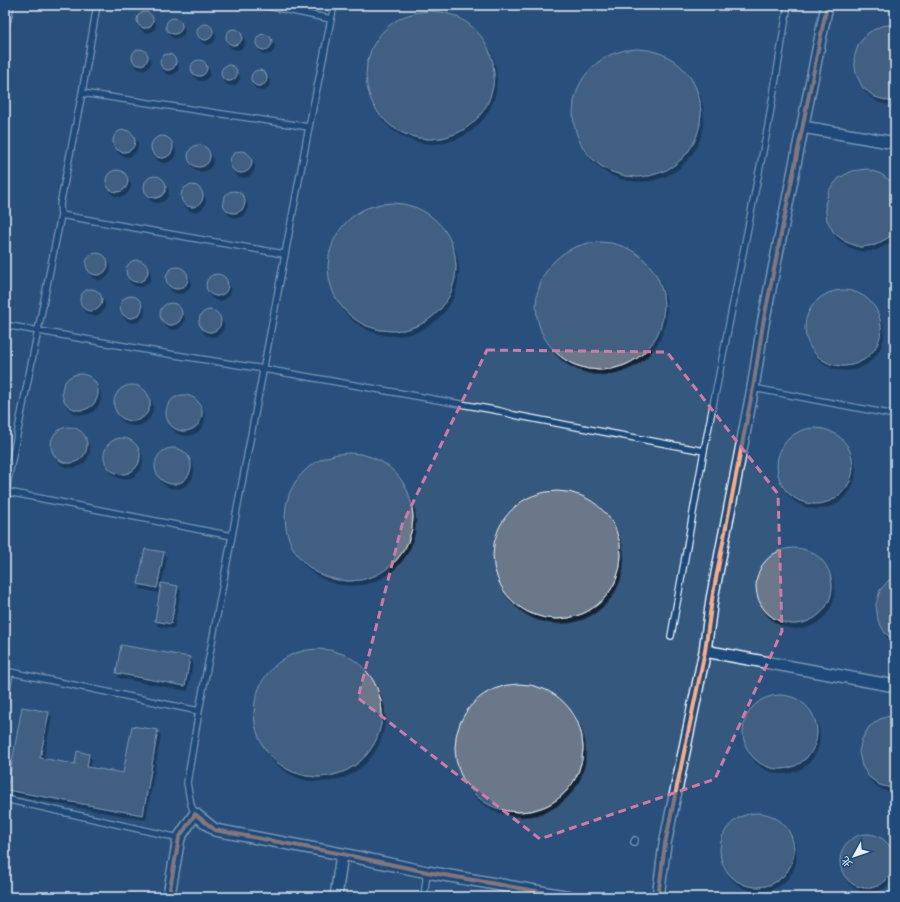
<svg xmlns="http://www.w3.org/2000/svg" width="900" height="902" font-family="Delius,'LXGW WenKai TC',sans-serif">
	<style>
		.built { fill: #36587e }
		.building { fill: #6b7889; stroke: #e8f1f8; filter: url(#shadow) }
		.lines { fill: none; stroke-linecap: round; stroke-linejoin: round }
		.service-casing { stroke: #e8f1f8; stroke-width: 8 }
		.minor-casing { stroke: #e8f1f8; stroke-width: 14 }
		.service { stroke: #1f4a7a; stroke-width: 5.5 }
		.minor { stroke: #1f4a7a; stroke-width: 11 }
		.cycleway-casing { stroke: #1f4a7a; stroke-width: 6 }
		.cycleway { stroke: #ffac80; stroke-width: 4 }
		.marked { fill: none; stroke: #d37aa2; stroke-width: 3; stroke-dasharray: 8 5; stroke-linejoin: round }
	</style>
	<defs>
		<filter id="shadow"><feDropShadow dx="2.5" dy="4.5" stdDeviation="0" flood-color="#0009"/></filter>
	</defs>
	<rect width="100%" height="100%" fill="#1f4a7a"/>
	<filter id="ink" filterUnits="userSpaceOnUse"><feTurbulence type="fractalNoise" baseFrequency=".025" numOctaves="2"/><feDisplacementMap in="SourceGraphic" scale="8" xChannelSelector="R" yChannelSelector="G"/><feConvolveMatrix kernelMatrix="1 2 1 2 8 2 1 2 1" color-interpolation-filters="sRGB"/></filter>
	<g filter="url(#ink)">
		<path class="built" d="M5,5h890v892h-890z"/>
		<path class="building" d="M366 75a64 64 0 1 1 128 0a64 64 0 1 1-128 0Z
			M137 20a8 8 0 1 1 16 0a8 8 0 1 1-16 0Z
			M166 26a8 8 0 1 1 16 0a8 8 0 1 1-16 0Z
			M197 32a8 8 0 1 1 16 0a8 8 0 1 1-16 0Z
			M895,24v77h-6l-14,-4 -12,-9 -7,-14 -2,-15 4,-14 10,-12 13,-7z
			M226 37a8 8 0 1 1 16 0a8 8 0 1 1-16 0Z
			M256 42a8 8 0 1 1 16 0a8 8 0 1 1-16 0Z
			M132 57a8 8 0 1 1 16 0a8 8 0 1 1-16 0Z
			M573 113a64 64 0 1 1 128 0a64 64 0 1 1-128 0Z
			M160 62a8 8 0 1 1 16 0a8 8 0 1 1-16 0Z
			M191 68a8 8 0 1 1 16 0a8 8 0 1 1-16 0Z
			M221 73a8 8 0 1 1 16 0a8 8 0 1 1-16 0Z
			M251 78a8 8 0 1 1 16 0a8 8 0 1 1-16 0Z
			M113 141a11 11 0 1 1 22 0a11 11 0 1 1-22 0Z
			M151 147a11 11 0 1 1 22 0a11 11 0 1 1-22 0Z
			M188 156a11 11 0 1 1 22 0a11 11 0 1 1-22 0Z
			M230 162a11 11 0 1 1 22 0a11 11 0 1 1-22 0Z
			M867,169l14,5 12,9 2,4v42l-7,9 -13,7 -15,2 -14,-5 -12,-9 -7,-13 -2,-15 4,-15 10,-12 13,-7z
			M106 181a11 11 0 1 1 22 0a11 11 0 1 1-22 0Z
			M144 187a11 11 0 1 1 22 0a11 11 0 1 1-22 0Z
			M181 196a11 11 0 1 1 22 0a11 11 0 1 1-22 0Z
			M223 202a11 11 0 1 1 22 0a11 11 0 1 1-22 0Z
			M328 267a64 64 0 1 1 128 0a64 64 0 1 1-128 0Z
			M536 306a64 64 0 1 1 128 0a64 64 0 1 1-128 0Z
			M86 264a11 11 0 1 1 22 0a11 11 0 1 1-22 0Z
			M126 271a11 11 0 1 1 22 0a11 11 0 1 1-22 0Z
			M166 278a11 11 0 1 1 22 0a11 11 0 1 1-22 0Z
			M206 285a11 11 0 1 1 22 0a11 11 0 1 1-22 0Z
			M80 300a11 11 0 1 1 22 0a11 11 0 1 1-22 0Z
			M805 328a38 38 0 1 1 76 0a38 38 0 1 1-76 0Z
			M120 307a11 11 0 1 1 22 0a11 11 0 1 1-22 0Z
			M160 314a11 11 0 1 1 22 0a11 11 0 1 1-22 0Z
			M199 321a11 11 0 1 1 22 0a11 11 0 1 1-22 0Z
			M62 392a18 18 0 1 1 36 0a18 18 0 1 1-36 0Z
			M114 403a18 18 0 1 1 36 0a18 18 0 1 1-36 0Z
			M166 413a18 18 0 1 1 36 0a18 18 0 1 1-36 0Z
			M51 445a18 18 0 1 1 36 0a18 18 0 1 1-36 0Z
			M777 466a38 38 0 1 1 76 0a38 38 0 1 1-76 0Z
			M104 456a18 18 0 1 1 36 0a18 18 0 1 1-36 0Z
			M155 466a18 18 0 1 1 36 0a18 18 0 1 1-36 0Z
			M285 517a64 64 0 1 1 128 0a64 64 0 1 1-128 0Z
			M493 555a64 64 0 1 1 128 0a64 64 0 1 1-128 0Z
			M756 586a38 38 0 1 1 76 0a38 38 0 1 1-76 0Z
			M145,549l19,3 -7,36 -19,-4z
			M895,576v65l-10,-8 -7,-13 -2,-15 4,-15 10,-11z
			M161,583l17,3 -7,38 -16,-3z
			M121,645l69,12 -5,29 -69,-13z
			M254 713a64 64 0 1 1 128 0a64 64 0 1 1-128 0Z
			M455 748a64 64 0 1 1 128 0a64 64 0 1 1-128 0Z
			M743 732a37 37 0 1 1 74 0a37 37 0 1 1-74 0Z
			M22,707l27,5 -9,46 35,6 2,-13 12,3 -2,13 36,6 9,-47 26,4 -15,85 -136,-25z
			M893,715h2v74l-15,-4 -11,-8 -7,-11 -3,-14 3,-13 7,-12 11,-8z
			M720 850a37 37 0 1 1 74 0a37 37 0 1 1-74 0Z
			M840 861a27 27 0 1 1 54 0a27 27 0 1 1-54 0Z"/>
		<g class="lines">
			<g class="service-casing">
				<path id="service" d="M263,5l68,14
					M82,93l227,34
					M61,215l223,39
					M5,325l164,29 95,15 236,42 14,4 190,36
					M753,388l142,27
					M8,492l224,44
					M5,497l3,-5 -1,-7 54,-270 -1,-10 22,-112 15,-88
					M671,636l33,-185 64,-325 20,-121
					M5,671l194,40
					M5,701l5,-29
					M5,799l174,39
					M195,814l-4,-9 -4,-22 12,-72 110,-584 25,-122
					M634,842l1,-2
					M5,895l9,2
					M424,897l3,-25"/>
			</g>
			<g class="minor-casing">
				<path id="minor" d="M5,19l3,-14
					M803,127l92,16
					M705,651l190,35
					M170,897v-8l9,-51 16,-24 20,16 127,24 85,18 143,25
					M336,897l6,-43
					M658,897l7,-53 40,-193 7,-52 41,-211 10,-64 64,-319"/>
			</g>
			<use href="#service" class="service"/>
			<use href="#minor" class="minor"/>
			<g class="cycleway-casing">
				<path id="cycleway" d="M170,897v-8l9,-51 16,-24 20,16 127,24 85,18 143,25
					M658,897l7,-53 40,-193 7,-52 41,-211 10,-64 64,-319"/>
			</g>
			<use href="#cycleway" class="cycleway"/>
		</g>
	</g>
	<path d="M0 0H900V902H0ZM487,350l180,2 111,142 4,137 -67,148 -175,60 -182,-141 44,-173z" fill="#1f4a7a" fill-opacity=".55" fill-rule="evenodd"/>
	<path class="marked" d="M487,350l180,2 111,142 4,137 -67,148 -175,60 -182,-141 44,-173z"/>
	<rect width="900" height="902" fill="none" stroke="#1f4a7a" stroke-width="20"/>
	<rect x="10" y="10" width="880" height="882" fill="none" stroke="#e8f1f8" stroke-width="1.5" filter="url(#ink)"/>
	<g transform="translate(854 856) rotate(230)" stroke="#1f4a7a" stroke-width="3" paint-order="stroke">
	<path d="M0-3L7 15L0 10L-7 15Z" fill="#e8f1f8"/>
	<text y="-6" font-size="11" font-weight="bold" text-anchor="middle" fill="#e8f1f8">北</text>
	</g>
</svg>
